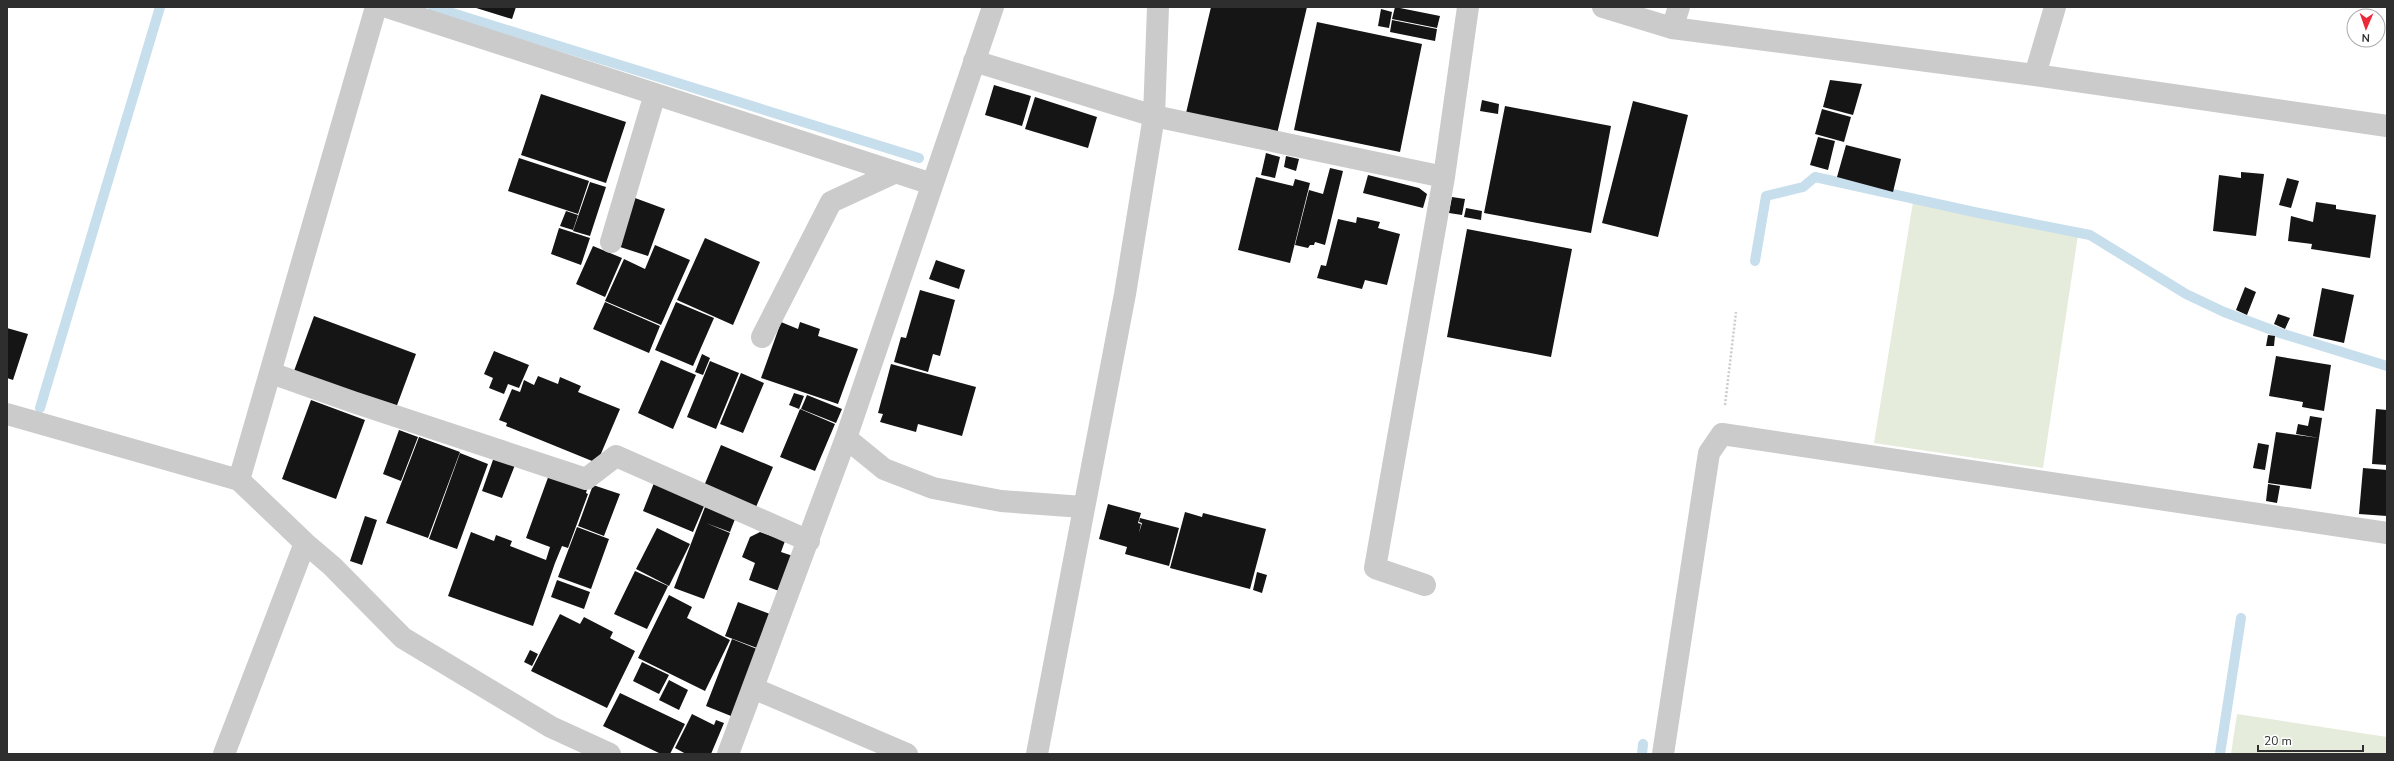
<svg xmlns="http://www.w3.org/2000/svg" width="2394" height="761" font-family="'Nunito Sans',sans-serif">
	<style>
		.green { fill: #e5ecdb }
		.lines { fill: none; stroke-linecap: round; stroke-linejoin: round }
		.stream { stroke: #c7deed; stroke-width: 10 }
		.building { fill: #151515 }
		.path { stroke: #cbcbcb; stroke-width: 2.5; stroke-dasharray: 2 2; stroke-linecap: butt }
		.minor { stroke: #cbcbcb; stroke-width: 22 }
	</style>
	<rect width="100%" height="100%" fill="#fff"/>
	<path class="green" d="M1913,202l165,33 -35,233 -169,-25z
		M2237,714l150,23v17h-156z"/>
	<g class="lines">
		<path class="stream" d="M433,7l486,151
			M1755,261l11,-65 37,-9 12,-10 159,35 116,23 96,59 38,18 56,21 107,33
			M40,408l120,-401
			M1642,754l1,-10
			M2220,754l21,-136"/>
	</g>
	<path class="building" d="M473,7h43l-4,12z
		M1211,7h96l-30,127 -91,-21z
		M1395,7l45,9 -3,12 -45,-9z
		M1381,9l11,3 -3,16 -11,-2z
		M1392,20l45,9 -2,12 -45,-9z
		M1317,22l105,22 -22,108 -106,-22z
		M1830,80l32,4 -9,31 -30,-8z
		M994,85l37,11 -9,30 -37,-11z
		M541,94l85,28 -20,61 -85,-28z
		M1035,97l62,20 -9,31 -63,-19z
		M1482,100l17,4 -1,10 -18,-3z
		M1633,101l55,14 -30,122 -56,-14z
		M1505,106l106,20 -20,107 -107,-20z
		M1822,109l29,8 -7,25 -29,-8z
		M1818,137l17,4 -7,29 -18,-5z
		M1846,145l55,14 -8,33 -56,-15z
		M1266,153l14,4 -5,21 -14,-3z
		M1286,156l13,3 -3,12 -12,-4z
		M519,158l70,23 -11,33 -70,-23z
		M1330,168l13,3 -18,74 -10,-3 -1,3h-4l-2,3 -13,-3 14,-55 14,4z
		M2241,172l23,2 -8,62 -43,-5 6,-56 22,3z
		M1368,175l51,13 8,6 -4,14 -60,-15z
		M1256,177l37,9 2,-7 15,4 -20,80 -52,-13z
		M2287,178l12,3 -8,27 -12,-3z
		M590,182l16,5 -16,49 -17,-5z
		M1452,197l13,2 -3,16 -13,-2z
		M635,198l30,11 -17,47 -31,-10z
		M2316,202l20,3v4l40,6 -6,43 -59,-9 1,-5 -24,-3 3,-25 22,6z
		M1466,208l16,3 -1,9 -17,-3z
		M566,211l12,4 -5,15 -13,-4z
		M1357,217l23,5 -2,6 22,6 -13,51 -22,-5 -3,9 -45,-11 4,-13 5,1 12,-47 18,4z
		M559,228l31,10 -9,27 -30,-11z
		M1467,229l105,20 -21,108 -104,-20z
		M705,238l55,24 -27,63 -56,-25z
		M655,245l35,15 -29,65 -56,-24 19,-42 21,10z
		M593,246l29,12 -17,39 -29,-13z
		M936,260l29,10 -6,19 -30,-10z
		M2245,287l11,5 -9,23 -11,-5z
		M2322,288l32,7 -10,48 -31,-7z
		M920,290l35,10 -15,56 -7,-2 -5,18 -34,-10 7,-25 5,1z
		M605,302l55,24 -11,27 -56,-24z
		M676,302l38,16 -21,48 -38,-16z
		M2278,314l12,4 -5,11 -11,-5z
		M314,316l102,38 -20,54 -102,-37z
		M781,322l17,7 2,-7 20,7 -2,7 40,13 -20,55 -77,-26z
		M7,328l21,6 -15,46 -6,-2z
		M2268,335l7,1 -1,10h-8z
		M494,351l35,14 -10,23 -11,-4 -4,10 -15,-6 4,-10 -9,-4z
		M702,354l8,4 -7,17 -8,-3z
		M2276,356l55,9 -7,46 -22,-4 1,-5 -34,-6z
		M661,360l35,15 -23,54 -35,-16z
		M710,361l29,12 -23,56 -29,-12z
		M891,364l85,23 -14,49 -44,-12 -2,8 -36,-10 3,-8 -5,-1z
		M741,373l23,10 -21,50 -23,-9z
		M538,376l20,8 2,-7 21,9 -3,6 42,17 -23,54 -91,-37 1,-3 -8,-3 13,-31 8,3 4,-12 10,5z
		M794,393l10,3 -5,13 -10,-4z
		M807,395l35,14 -6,14 -35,-14z
		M311,400l54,20 -29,79 -54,-20z
		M800,409l35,15 -20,47 -35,-14z
		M2376,409l11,1v55l-15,-1z
		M2310,416l12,2 -3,20 -23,-4 2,-10 10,2z
		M399,430l19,7 -17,44 -18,-7z
		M2276,432l43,6 -8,51 -43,-6z
		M419,437l41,15 -32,86 -42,-15z
		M2258,443l11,2 -4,25 -12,-2z
		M721,445l52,22 -17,40 -52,-21z
		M460,453l28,11 -31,85 -28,-10z
		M494,457l21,8 -13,33 -20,-7z
		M2363,468l24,2v46l-28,-2z
		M550,472l38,14 -2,7 2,1 -20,54 -6,-2 -7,17 -22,63 -85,-30 23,-64 23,9 2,-6 16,6 -2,5 36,14 4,-13 -24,-9z
		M654,483l51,21 -12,28 -50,-21z
		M2268,484l12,2 -3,17 -11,-2z
		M593,485l27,9 -16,42 -26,-10z
		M1108,504l33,9 -3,10 3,1 -2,9 3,-10 -3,-1 1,-4 39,10 -10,38 -44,-12 2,-7 -28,-8z
		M705,507l30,12 -5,13 -24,-9 24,10 -26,66 -30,-11z
		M1185,512l17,5 1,-4 63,16 -16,60 -80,-21z
		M365,516l12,4 -15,45 -12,-4z
		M577,527l32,12 -18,50 -33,-12z
		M657,528l33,16 -21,42 -33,-17z
		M760,532l25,9 -4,11 12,4 -14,35 -30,-11 6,-17 -13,-6 8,-20z
		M635,571l33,15 -21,43 -33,-15z
		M1257,572l10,3 -5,18 -9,-3z
		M557,580l33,12 -6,17 -33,-12z
		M669,595l23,12 -5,11 43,22 -25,51 -67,-33z
		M738,602l32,12 -13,34 -32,-12z
		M560,614l20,10 4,-7 29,15 -3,6 25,13 -28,57 -76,-37z
		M732,639l25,10 -26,67 -25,-10z
		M530,650l8,4 -6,12 -8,-4z
		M642,662l27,13 -10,19 -26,-13z
		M669,680l19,10 -9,20 -20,-10z
		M620,693l65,31 -15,30h-9l-58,-28z
		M692,714l22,11 2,-5 8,3 -13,31h-25l-11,-6z"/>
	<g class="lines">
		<path class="path" d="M1725,405l11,-93"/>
		<path class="minor" d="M387,7l545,177
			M1603,7l69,21 363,47 352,51
			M1672,28l7,-21
			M974,61l180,55 290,61
			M2035,75l20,-68
			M611,242l44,-148
			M762,337l69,-135 65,-30
			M271,373l82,29 233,77 30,-23 193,85
			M7,414l232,66 66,63 27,23 71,72 148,89 59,27
			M846,438l38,31 49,19 68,13 82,6
			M239,480l137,-473
			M1425,585l-50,-17 69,-391 24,-170
			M753,688l154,66
			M224,754l81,-211
			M728,754l118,-316 147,-431
			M1037,754l88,-460 29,-178 4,-109
			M1663,754l46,-301 13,-19 665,99"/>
	</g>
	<rect width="2394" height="761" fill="none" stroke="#2e2e2e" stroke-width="16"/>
	<g transform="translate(2366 28) rotate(182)"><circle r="19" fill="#ffffff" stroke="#ababab"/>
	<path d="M0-3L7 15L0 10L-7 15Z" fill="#ec2938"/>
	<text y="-6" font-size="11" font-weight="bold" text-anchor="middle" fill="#2e2e2e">N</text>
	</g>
	<path d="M2258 745v6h105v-6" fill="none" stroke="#2e2e2e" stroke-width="2"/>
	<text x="2264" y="745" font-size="12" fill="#2e2e2e" stroke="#ffffff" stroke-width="3" paint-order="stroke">20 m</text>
</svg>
